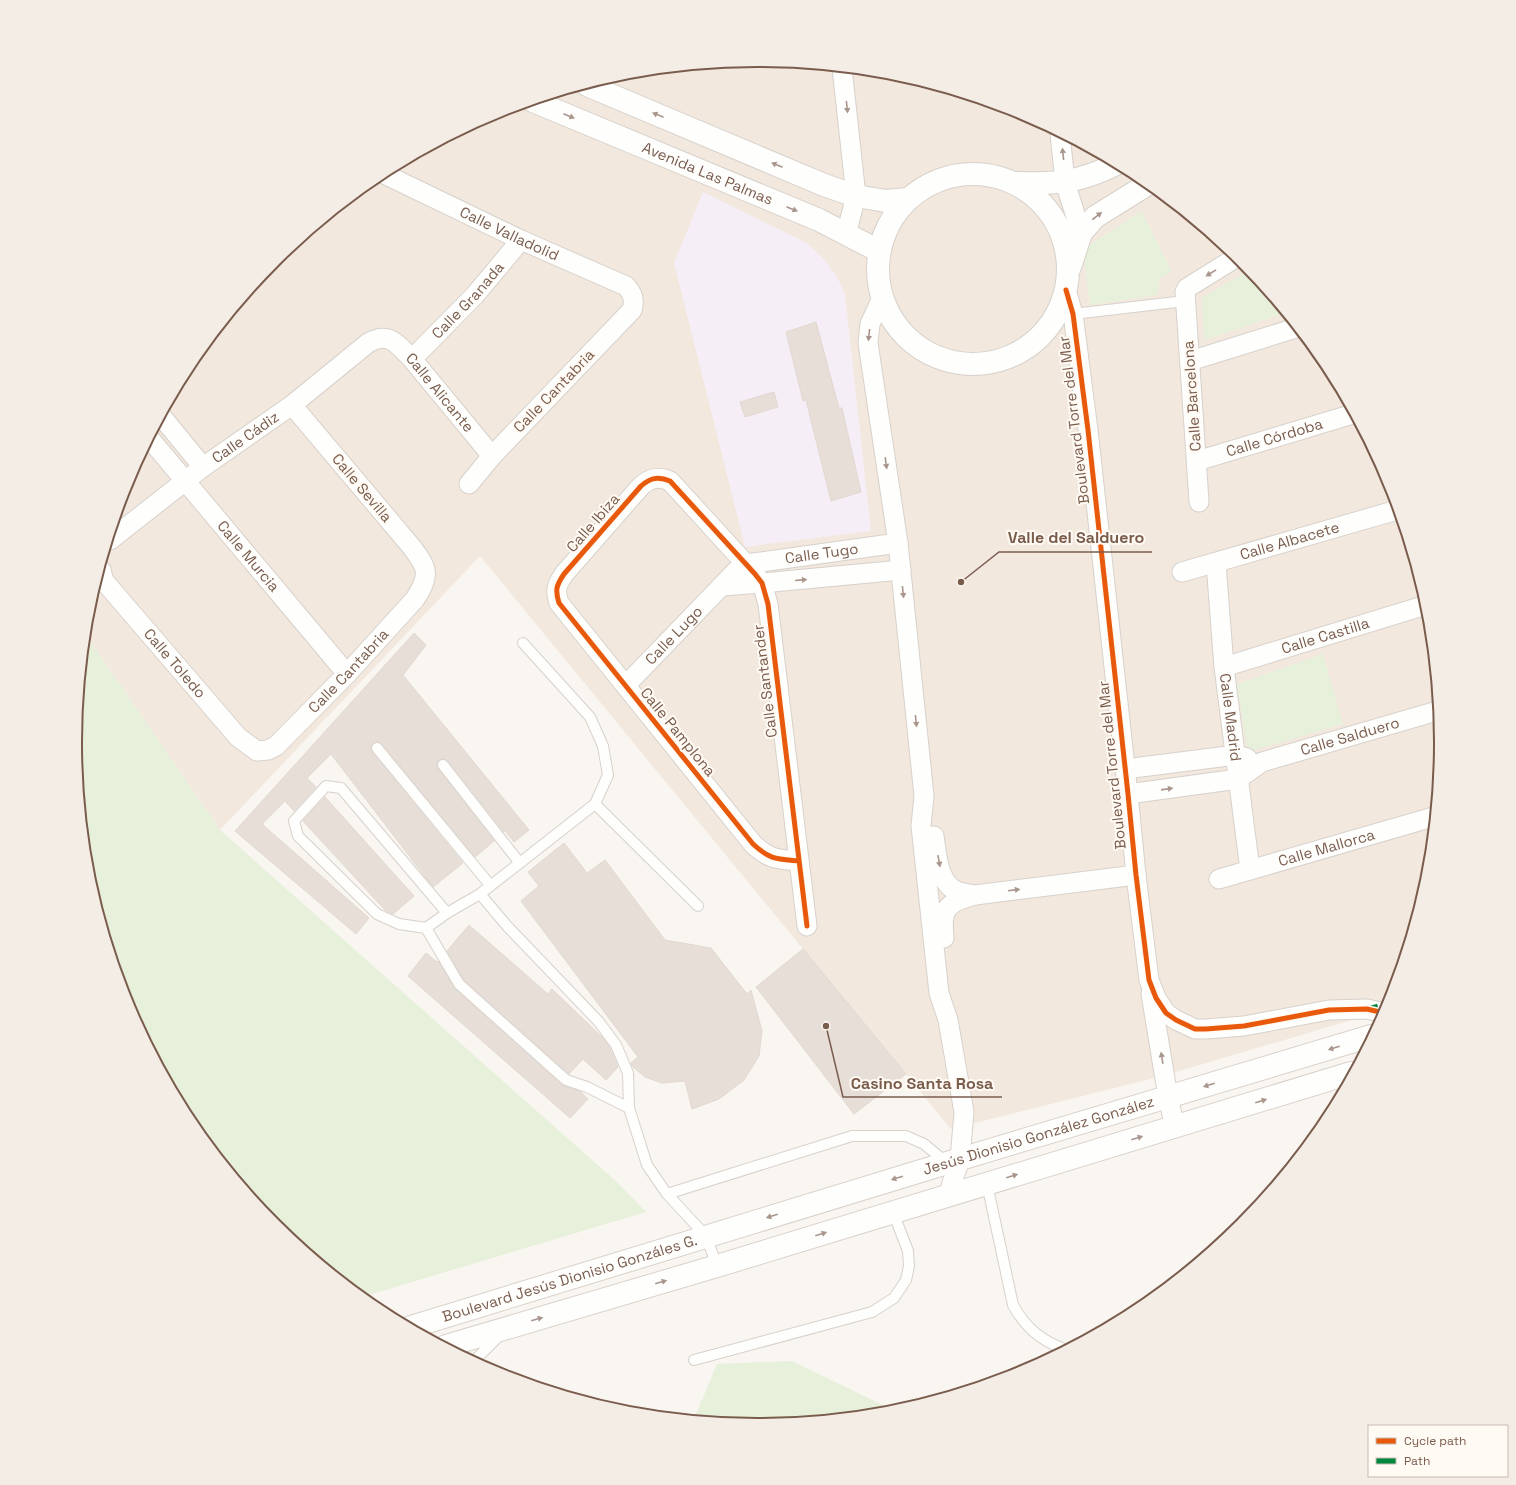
<svg xmlns="http://www.w3.org/2000/svg" width="1516" height="1485" font-family="'Space Grotesk',sans-serif">
	<style>
		.residential { fill: #f2e8de }
		.education { fill: #f6eef6 }
		.green { fill: #e7f0db }
		.building { fill: #e6ded7; stroke: #e2d8d2 }
		.lines { fill: none; stroke-linecap: round; stroke-linejoin: round }
		.service-casing { stroke: #d7d1cb; stroke-width: 12 }
		.minor-casing { stroke: #d7d1cb; stroke-width: 21 }
		.tertiary-casing { stroke: #d7d1cb; stroke-width: 24 }
		.secondary-casing { stroke: #d9d2cb; stroke-width: 24 }
		.service { stroke: #fefefd; stroke-width: 10 }
		.minor { stroke: #fefefd; stroke-width: 19 }
		.tertiary { stroke: #fefefd; stroke-width: 22 }
		.secondary { stroke: #fefefd; stroke-width: 22 }
		.quiet { stroke: #00873e; stroke-width: 4; stroke-dasharray: 8 4; stroke-linecap: butt }
		.cycleway-casing { stroke: #fffaf3; stroke-width: 8 }
		.cycleway { stroke: #e8590c; stroke-width: 5 }
		.oneway { fill: #a8958b }
		.labels { text-anchor: middle; stroke-width: 4; stroke-linejoin: round; paint-order: stroke }
		.street-label { font-size: 15px; fill: #7a5c4d; stroke: #fffaf3 }
		.rim { fill: none; stroke: #7a5c4d; stroke-width: 2 }
		.leader { fill: none; stroke: #7a5c4d; stroke-width: 1.5 }
		.callout-dot { fill: #7a5c4d; stroke: #fffaf3; stroke-width: 1.5 }
		.callout-label { font-size: 16px; text-anchor: middle; font-weight: bold; fill: #7a5c4d; stroke: #fffaf3; stroke-width: 4; stroke-linejoin: round; paint-order: stroke }
	</style>
	<rect width="100%" height="100%" fill="#f9f5f0"/>
	<path class="residential" d="M758,60l133,13 128,39 118,63 104,85 85,104 63,118 38,128 13,133 -13,133 -39,128 -3,6 -219,65 -215,54 -471,-573 -260,274 -134,-195 3,-26 39,-128 63,-118 85,-103 103,-85 118,-63 128,-39z"/>
	<path class="education" d="M703,192l104,51 17,16 12,16 9,19 26,237 -126,16 -71,-284z"/>
	<path class="green" d="M1142,211l30,60 -12,7 -3,17 -67,10 -7,-56z
		M1249,270l36,43 -81,27 -2,-42z
		M86,635l134,195 398,353 28,29 -284,85 -87,-72 -85,-104 -63,-118 -38,-128 -13,-133z
		M1323,654l20,70 -95,28 -11,-68z
		M792,1361l103,50 -137,14 -64,-6 23,-55z"/>
	<path class="building" d="M816,322l23,86h3l19,84 -30,9 -25,-101 -3,1 -17,-69z
		M774,392l4,15 -33,10 -5,-15z
		M414,633l12,12 -23,30 126,155 -15,12 -9,-11 -1,1 -56,-71 -3,-2 -6,1 -2,3 1,6 56,72 -19,16 -93,-113 -3,-2 -6,1 -2,3 1,6 91,111 -30,24 -102,-133 -24,24 9,9 -22,24 -9,-10 -23,23 107,94 -13,16 -121,-103z
		M325,797l89,99 -21,18 -8,-4 -82,-89z
		M564,843l23,30 18,-13 60,80 46,8 36,46 4,-4 11,41 -3,25 -15,24 -25,19 -27,10 -7,-28 -23,2 -17,-6 -13,-11 -1,-3 7,-6 -117,-156 18,-15 -11,-14z
		M469,925l79,69 4,-5 51,49 7,10 8,19 -12,13 -23,-21 -14,15 -105,-94 -17,-29z
		M803,949l103,125 -52,40 -98,-127z
		M426,953l11,9 1,-1 17,28 107,96 18,6 8,8 -18,19 -162,-142z"/>
	<g class="lines">
		<g class="service-casing">
			<path id="service" d="M1073,314l112,-13
				M523,643l67,74 13,29 5,29 -13,29 -115,90 28,33 91,95 17,23 12,28 1,35 18,57 20,29 39,42 11,30
				M377,748l113,137
				M443,765l76,97
				M595,804l103,102
				M480,894l-33,19 -21,15 33,56 107,96 21,7 42,21
				M426,928l-27,-4 -22,-10 -79,-78 -4,-15 32,-35 15,2 106,125
				M987,1184l26,121c12,22 27,35 51,44
				M667,1194l185,-58h54l18,8 23,19
				M694,1360l178,-48 22,-14 12,-18 3,-14 -1,-15 -15,-39
				M474,1361l27,-27"/>
		</g>
		<g class="minor-casing">
			<g id="minor">
				<path d="M842,68l14,128 -10,38"/>
				<path d="M1060,134l5,48 16,51"/>
				<path id="s1" d="M382,173l139,67 105,46c7,8 9,14 6,24l-140,146 -23,28"/>
				<path d="M1066,290l7,24 15,116 40,364 8,81 13,105 7,18 10,15 10,7 19,9h11l38,-3 85,-16 38,-1 17,4"/>
				<path d="M882,298l-12,26 -2,19 30,200 26,253 -3,30 18,167 9,27 16,92 -4,47 -9,27v8"/>
				<path id="s2" d="M412,359l63,-64 46,-55"/>
				<path d="M1190,361l106,-33"/>
				<path d="M162,417l41,50"/>
				<path id="s3" d="M150,439l197,235"/>
				<path id="s4" d="M1197,461l156,-47"/>
				<path d="M1199,502l-14,-210 2,-4 50,-31"/>
				<path id="s5" d="M110,540l93,-73 89,-62 76,-62c22,-12 29,1 44,16l80,97"/>
				<path id="s6" d="M1216,563l8,104 26,203"/>
				<path id="s7" d="M101,570l3,11 134,156 19,14 11,-1 8,-4 71,-72 68,-75c16,-25 13,-31 -5,-54l-118,-140"/>
				<path id="s8" d="M1182,572l215,-62"/>
				<path d="M722,586l40,-3 139,-13"/>
				<path id="s9" d="M1224,667l202,-62"/>
				<path id="s10" d="M626,685l110,-114 10,-7 152,-21"/>
				<path d="M1125,769l111,-14 11,3"/>
				<path id="s11" d="M1128,794l110,-15 24,-17 175,-51"/>
				<path d="M934,836c3,19 4,49 25,56 5,1 11,2 16,3"/>
				<path d="M799,861c-22,-2 -29,-1 -46,-17l-194,-241c-4,-13 -3,-17 5,-29l77,-88c9,-8 17,-10 29,-5l85,93 7,9 6,21 39,322"/>
				<path id="s12" d="M1219,879l214,-62"/>
				<path d="M944,938c-3,-30 2,-35 31,-43l161,-20"/>
				<path d="M1151,994l17,103 7,30"/>
			</g>
		</g>
		<g class="tertiary-casing">
			<g id="tertiary">
				<path d="M587,85l237,100 32,11 30,5 22,-2"/>
				<path id="s13" d="M533,101l286,119 60,31"/>
				<circle cx="973" cy="269" r="95"/>
				<path d="M1014,183c41,1 65,0 102,-19"/>
				<path d="M1070,267l11,-34 14,-16 53,-33"/>
			</g>
		</g>
		<g class="secondary-casing">
			<g id="secondary">
				<path id="s14" d="M411,1327l536,-164 424,-127"/>
				<path d="M446,1346l271,-80 634,-193"/>
			</g>
		</g>
		<use href="#service" class="service"/>
		<use href="#minor" class="minor"/>
		<use href="#tertiary" class="tertiary"/>
		<use href="#secondary" class="secondary"/>
		<path class="quiet" d="M1370,1008l19,-6"/>
		<g class="cycleway-casing">
			<path id="cycleway" d="M1066,290l7,24 15,116 40,364 8,81 13,105 7,18 10,15 10,7 19,9h11l38,-3 85,-16 38,-1 17,4
				M799,861c-22,-2 -29,-1 -46,-17l-194,-241c-4,-13 -3,-17 5,-29l77,-88c9,-8 17,-10 29,-5l85,93 7,9 6,21 39,322"/>
		</g>
		<use href="#cycleway" class="cycleway"/>
	</g>
	<defs><path id="oneway-solid" d="M-6-.8H1V-3.2L6.5 0L1 3.2V.8H-6Z"/></defs>
	<g class="oneway">
		<use href="#oneway-solid" transform="translate(847 107) rotate(84)"/>
		<use href="#oneway-solid" transform="translate(658 115) rotate(-157)"/>
		<use href="#oneway-solid" transform="translate(569 116) rotate(23)"/>
		<use href="#oneway-solid" transform="translate(1063 154) rotate(-96)"/>
		<use href="#oneway-solid" transform="translate(777 165) rotate(-157)"/>
		<use href="#oneway-solid" transform="translate(792 209) rotate(23)"/>
		<use href="#oneway-solid" transform="translate(1097 216) rotate(-38)"/>
		<use href="#oneway-solid" transform="translate(1211 273) rotate(148)"/>
		<use href="#oneway-solid" transform="translate(869 335) rotate(96)"/>
		<use href="#oneway-solid" transform="translate(886 463) rotate(82)"/>
		<use href="#oneway-solid" transform="translate(801 580) rotate(-5)"/>
		<use href="#oneway-solid" transform="translate(903 592) rotate(84)"/>
		<use href="#oneway-solid" transform="translate(916 721) rotate(84)"/>
		<use href="#oneway-solid" transform="translate(1167 789) rotate(-8)"/>
		<use href="#oneway-solid" transform="translate(939 861) rotate(80)"/>
		<use href="#oneway-solid" transform="translate(1014 890) rotate(-7)"/>
		<use href="#oneway-solid" transform="translate(1334 1048) rotate(163)"/>
		<use href="#oneway-solid" transform="translate(1162 1058) rotate(-99)"/>
		<use href="#oneway-solid" transform="translate(1209 1085) rotate(163)"/>
		<use href="#oneway-solid" transform="translate(1261 1101) rotate(-17)"/>
		<use href="#oneway-solid" transform="translate(1137 1138) rotate(-17)"/>
		<use href="#oneway-solid" transform="translate(1012 1176) rotate(-17)"/>
		<use href="#oneway-solid" transform="translate(897 1178) rotate(163)"/>
		<use href="#oneway-solid" transform="translate(772 1216) rotate(163)"/>
		<use href="#oneway-solid" transform="translate(821 1234) rotate(-17)"/>
		<use href="#oneway-solid" transform="translate(661 1282) rotate(-16)"/>
		<use href="#oneway-solid" transform="translate(537 1319) rotate(-16)"/>
	</g>
	<g class="labels">
		<g class="street-label">
			<text dy="5" stroke="none"><textPath href="#s13" startOffset="189">Avenida Las Palmas</textPath></text>
			<text dy="5" stroke="none"><textPath href="#s1" startOffset="141">Calle Valladolid</textPath></text>
			<text dy="5" stroke="none"><textPath href="#s2" startOffset="81">Calle Granada</textPath></text>
			<text transform="translate(554 391) rotate(-46)" y="5">Calle Cantabria</text>
			<text dy="5" stroke="none"><textPath href="#s5" startOffset="421">Calle Alicante</textPath></text>
			<text transform="translate(1192 396) rotate(-94)" y="5">Calle Barcelona</text>
			<text transform="translate(1074 420) rotate(-97)" y="5">Boulevard Torre del Mar</text>
			<text dy="5" stroke="none"><textPath href="#s4" startOffset="81">Calle Córdoba</textPath></text>
			<text dy="5" stroke="none"><textPath href="#s5" startOffset="170">Calle Cádiz</textPath></text>
			<text transform="translate(362 488) rotate(50)" y="5">Calle Sevilla</text>
			<text transform="translate(593 523) rotate(-49)" y="5">Calle Ibiza</text>
			<text dy="5" stroke="none"><textPath href="#s8" startOffset="112">Calle Albacete</textPath></text>
			<text dy="5" stroke="none"><textPath href="#s10" startOffset="247">Calle Tugo</textPath></text>
			<text dy="5" stroke="none"><textPath href="#s3" startOffset="153">Calle Murcia</textPath></text>
			<text dy="5" stroke="none"><textPath href="#s10" startOffset="69">Calle Lugo</textPath></text>
			<text dy="5" stroke="none"><textPath href="#s9" startOffset="106">Calle Castilla</textPath></text>
			<text dy="5" stroke="none"><textPath href="#s7" startOffset="120">Calle Toledo</textPath></text>
			<text dy="5" stroke="none"><textPath href="#s7" startOffset="365">Calle Cantabria</textPath></text>
			<text transform="translate(765 681) rotate(-97)" y="5">Calle Santander</text>
			<text dy="5" stroke="none"><textPath href="#s6" startOffset="155">Calle Madrid</textPath></text>
			<text transform="translate(678 732) rotate(51)" y="5">Calle Pamplona</text>
			<text dy="5" stroke="none"><textPath href="#s11" startOffset="232">Calle Salduero</textPath></text>
			<text transform="translate(1112 765) rotate(-96)" y="5">Boulevard Torre del Mar</text>
			<text dy="5" stroke="none"><textPath href="#s12" startOffset="112">Calle Mallorca</textPath></text>
			<text dy="5" stroke="none"><textPath href="#s14" startOffset="656">Jesús Dionisio González González</textPath></text>
			<text dy="5" stroke="none"><textPath href="#s14" startOffset="166">Boulevard Jesús Dionisio Gonzáles G.</textPath></text>
		</g>
	</g>
	<path d="M0 0H1516V1485H0ZM757 67H759A675 675 0 0 1 1434 742V743A675 675 0 0 1 759 1418H757A675 675 0 0 1 82 743V742A675 675 0 0 1 757 67Z" fill="#f4ede6" fill-rule="evenodd"/>
	<path class="rim" d="M757 67H759A675 675 0 0 1 1434 742V743A675 675 0 0 1 759 1418H757A675 675 0 0 1 82 743V742A675 675 0 0 1 757 67Z"/>
	<path class="leader" d="M961 582L999 552H1152M826 1026L843 1097H1002"/>
	<g class="callout-dot">
		<circle cx="961" cy="582" r="4"/>
		<circle cx="826" cy="1026" r="4"/>
	</g>
	<g class="callout-label">
		<text x="1076" y="543">Valle del Salduero</text>
		<text x="922" y="1089">Casino Santa Rosa</text>
	</g>
	<rect x="1368" y="1425" width="140" height="52" fill="#fffaf3" stroke="#cabbb1"/>
	<rect x="1376" y="1438" width="20" height="6" fill="#e8590c" stroke="#cabbb1"/>
	<text x="1404" y="1445" font-size="12" fill="#7a5c4d">Cycle path</text>
	<rect x="1376" y="1458" width="20" height="6" fill="#00873e" stroke="#cabbb1"/>
	<text x="1404" y="1465" font-size="12" fill="#7a5c4d">Path</text>
</svg>
